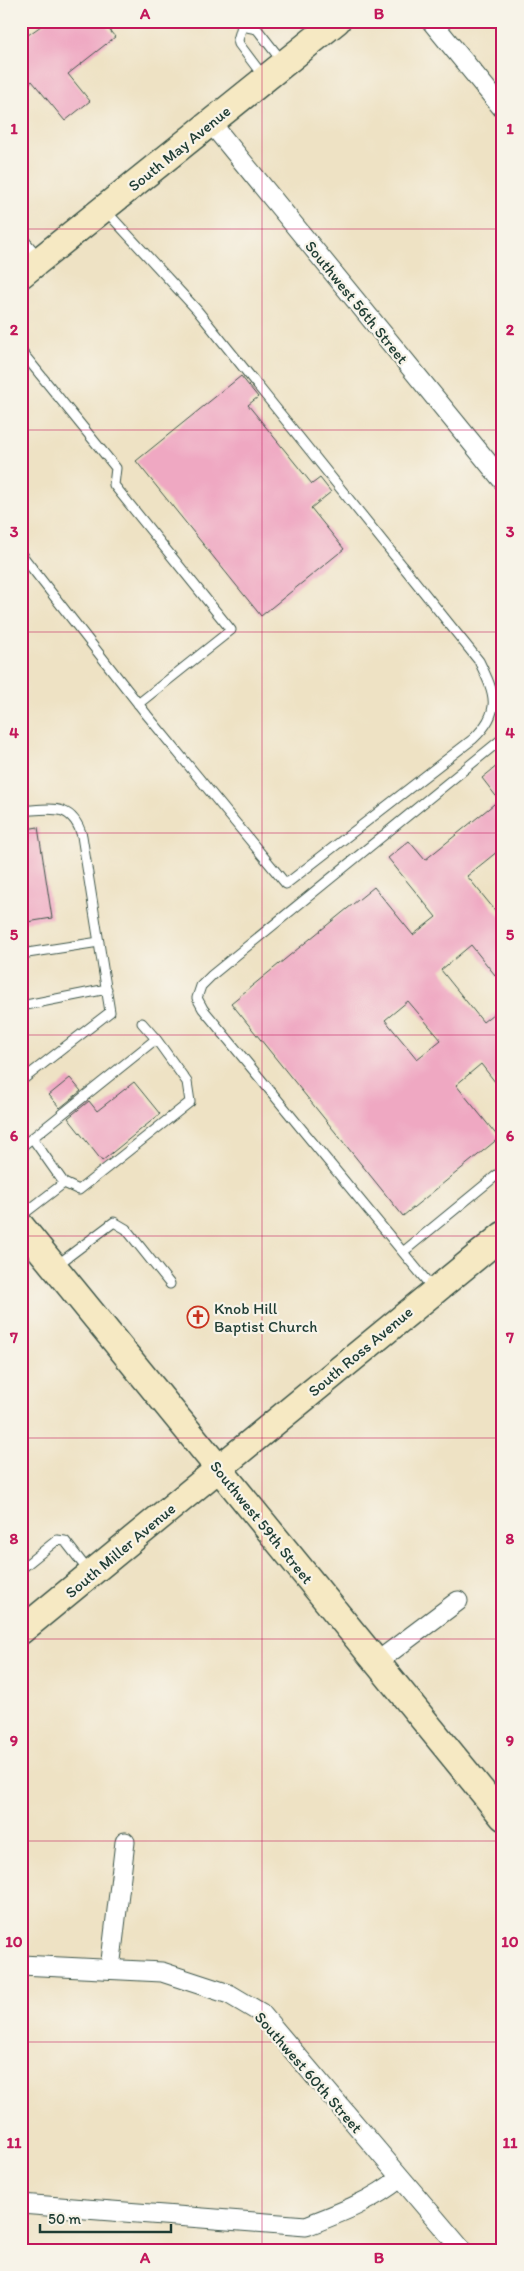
<svg xmlns="http://www.w3.org/2000/svg" width="524" height="2271" font-family="Itim,sans-serif">
	<style>
		.building { fill: #efa8c2; fill-rule: evenodd }
		.lines { fill: none; stroke-linecap: round; stroke-linejoin: round }
		.lane-casing { stroke: #3e564a; stroke-width: 11 }
		.street-casing { stroke: #3e564a; stroke-width: 21 }
		.secondary-casing { stroke: #3e564a; stroke-width: 29 }
		.lane { stroke: #fff; stroke-width: 9 }
		.street { stroke: #fff; stroke-width: 19 }
		.secondary { stroke: #f6e9c3; stroke-width: 26 }
		.grid { fill: none; stroke: #c2185b; stroke-width: 1; stroke-opacity: 0.55 }
		.labels { text-anchor: middle; stroke-width: 4.5; stroke-linejoin: round; paint-order: stroke }
		.street-label { font-size: 16px; fill: #1f3d34; stroke: #f7f3e8 }
		.poi-label { font-size: 16px; fill: #1f3d34; stroke: #f7f3e8; text-anchor: start }
		.neatline { fill: none; stroke: #c2185b; stroke-width: 2 }
		.grid-label { font-size: 16px; text-anchor: middle; font-weight: bold; fill: #c2185b }
	</style>
	<rect width="100%" height="100%" fill="#f7f3e8"/>
	<filter id="ink" filterUnits="userSpaceOnUse"><feTurbulence type="fractalNoise" baseFrequency=".02" numOctaves="2"/><feDisplacementMap in="SourceGraphic" scale="10" xChannelSelector="R" yChannelSelector="G"/><feConvolveMatrix kernelMatrix="1 2 1 2 8 2 1 2 1" color-interpolation-filters="sRGB"/></filter>
	<filter id="wash" filterUnits="userSpaceOnUse"><feTurbulence type="fractalNoise" baseFrequency=".0096" numOctaves="4" result="noise"/><feDisplacementMap in="SourceGraphic" scale="20" xChannelSelector="R" yChannelSelector="G"/><feGaussianBlur stdDeviation="1.12" result="paint"/><feColorMatrix in="noise" values="0 0 0 0 0 0 0 0 0 0 0 0 0 0 0 0 0 1.4 0 .05"/><feComposite in="paint" operator="in"/></filter>
	<g filter="url(#wash)">
		<rect width="100%" height="100%" fill="#eee2c4"/>
		<g id="blocks">
			<path class="building" d="M48,21h54l13,16 -47,37 22,27 -25,20 -33,-40 -11,9v-50z
				M241,376l17,21 -10,8 64,79 8,-6 11,14 -20,16 33,41 -83,67 -125,-155z
				M503,761v86l-36,29 36,44v65l-32,-40 -30,25 42,52 20,-16v86l-22,-28 -25,21 43,53 -96,78 -172,-213 143,-116 39,48 23,-18 -48,-59 21,-17 16,19 74,-60 -17,-22zM408,1001l33,39 -24,19 -32,-39z
				M38,827l14,91 -31,5v-93z
				M70,1078l11,13 -21,17 -11,-13z
				M134,1082l26,32 -58,47 -34,-43 21,-17 8,10z"/>
		</g>
	</g>
	<g filter="url(#ink)">
		<use href="#blocks" fill-opacity="0" stroke="#3e564a" stroke-width="1"/>
		<g class="lines">
			<g class="lane-casing">
				<path id="lane" d="M239,21l3,5 -4,14 1,4 24,32
					M242,26l15,3 25,32
					M21,351l95,117 -2,17 117,145 -93,74
					M21,554l126,161 139,169 187,-145c30,-28 22,-45 6,-78l-282,-351 -91,-99
					M21,811c30,-2 51,-9 61,25l28,176 -89,69
					M21,954l78,-12
					M21,1006l86,-17
					M33,1139l31,44
					M21,1147l135,-108 -14,-16
					M21,1216l43,-33 15,7 111,-88 -3,-20 -31,-43
					M403,1252l100,-82
					M57,1265l57,-43 12,7 44,55
					M434,1290l-231,-281 -6,-11 4,-12 11,-11 291,-237
					M21,1569l36,-29 8,1 25,32"/>
			</g>
			<g class="street-casing">
				<path id="street" d="M431,21l72,88
					M211,123l292,358
					M21,244l16,19
					M377,1662l81,-61
					M21,1965l141,7 67,22 32,19 201,237
					M110,1969l15,-127
					M21,2204l285,22c34,-13 66,-25 94,-48"/>
			</g>
			<g class="secondary-casing">
				<path id="secondary" d="M21,275l316,-254
					M21,1226l482,591
					M21,1631l482,-396"/>
			</g>
			<use href="#lane" class="lane"/>
			<use href="#street" class="street"/>
			<use href="#secondary" class="secondary"/>
		</g>
	</g>
	<path class="grid" d="M262,21v2229M21,229h482M21,430h482M21,632h482M21,833h482M21,1035h482M21,1236h482M21,1438h482M21,1639h482M21,1841h482M21,2042h482"/>
	<defs>
		<g id="church-ring" transform="scale(1.125)"><circle r="9.5" fill="#f7f3e8" stroke="#c8321e" stroke-width="1.5"/><path d="M-1.2-6h2.4v3.5h3.3v2.4h-3.3V6h-2.4V-.1h-3.3v-2.4h3.3Z" fill="#c8321e"/></g>
	</defs>
	<g fill-rule="evenodd">
		<use href="#church-ring" x="198" y="1317"/>
	</g>
	<g class="labels">
		<g class="street-label">
			<text transform="translate(179 148) rotate(-39)" y="6">South May Avenue</text>
			<text transform="translate(357 302) rotate(51)" y="6">Southwest 56th Street</text>
			<text transform="translate(360 1351) rotate(-40)" y="6">South Ross Avenue</text>
			<text transform="translate(262 1522) rotate(51)" y="6">Southwest 59th Street</text>
			<text transform="translate(120 1550) rotate(-40)" y="6">South Miller Avenue</text>
			<text transform="translate(309 2072) rotate(49)" y="6">Southwest 60th Street</text>
		</g>
		<g class="poi-label">
			<text x="214" y="1314">Knob Hill<tspan x="214" dy="18">Baptist Church</tspan></text>
		</g>
	</g>
	<rect width="524" height="2271" fill="none" stroke="#f7f3e8" stroke-width="55"/>
	<path d="M40 2224v8h131v-8" fill="none" stroke="#1f3d34" stroke-width="2.5"/>
	<text x="48" y="2224" font-size="15" fill="#1f3d34" stroke="#f7f3e8" stroke-width="4" paint-order="stroke">50 m</text>
	<rect x="28" y="28" width="468" height="2216" class="neatline"/>
	<g class="grid-label">
		<text x="145" y="19">A</text>
		<text x="379" y="19">B</text>
		<text x="14" y="134">1</text>
		<text x="510" y="134">1</text>
		<text x="14" y="335">2</text>
		<text x="510" y="335">2</text>
		<text x="14" y="537">3</text>
		<text x="510" y="537">3</text>
		<text x="14" y="738">4</text>
		<text x="510" y="738">4</text>
		<text x="14" y="940">5</text>
		<text x="510" y="940">5</text>
		<text x="14" y="1141">6</text>
		<text x="510" y="1141">6</text>
		<text x="14" y="1343">7</text>
		<text x="510" y="1343">7</text>
		<text x="14" y="1544">8</text>
		<text x="510" y="1544">8</text>
		<text x="14" y="1746">9</text>
		<text x="510" y="1746">9</text>
		<text x="14" y="1947">10</text>
		<text x="510" y="1947">10</text>
		<text x="14" y="2148">11</text>
		<text x="510" y="2148">11</text>
		<text x="145" y="2263">A</text>
		<text x="379" y="2263">B</text>
	</g>
</svg>
